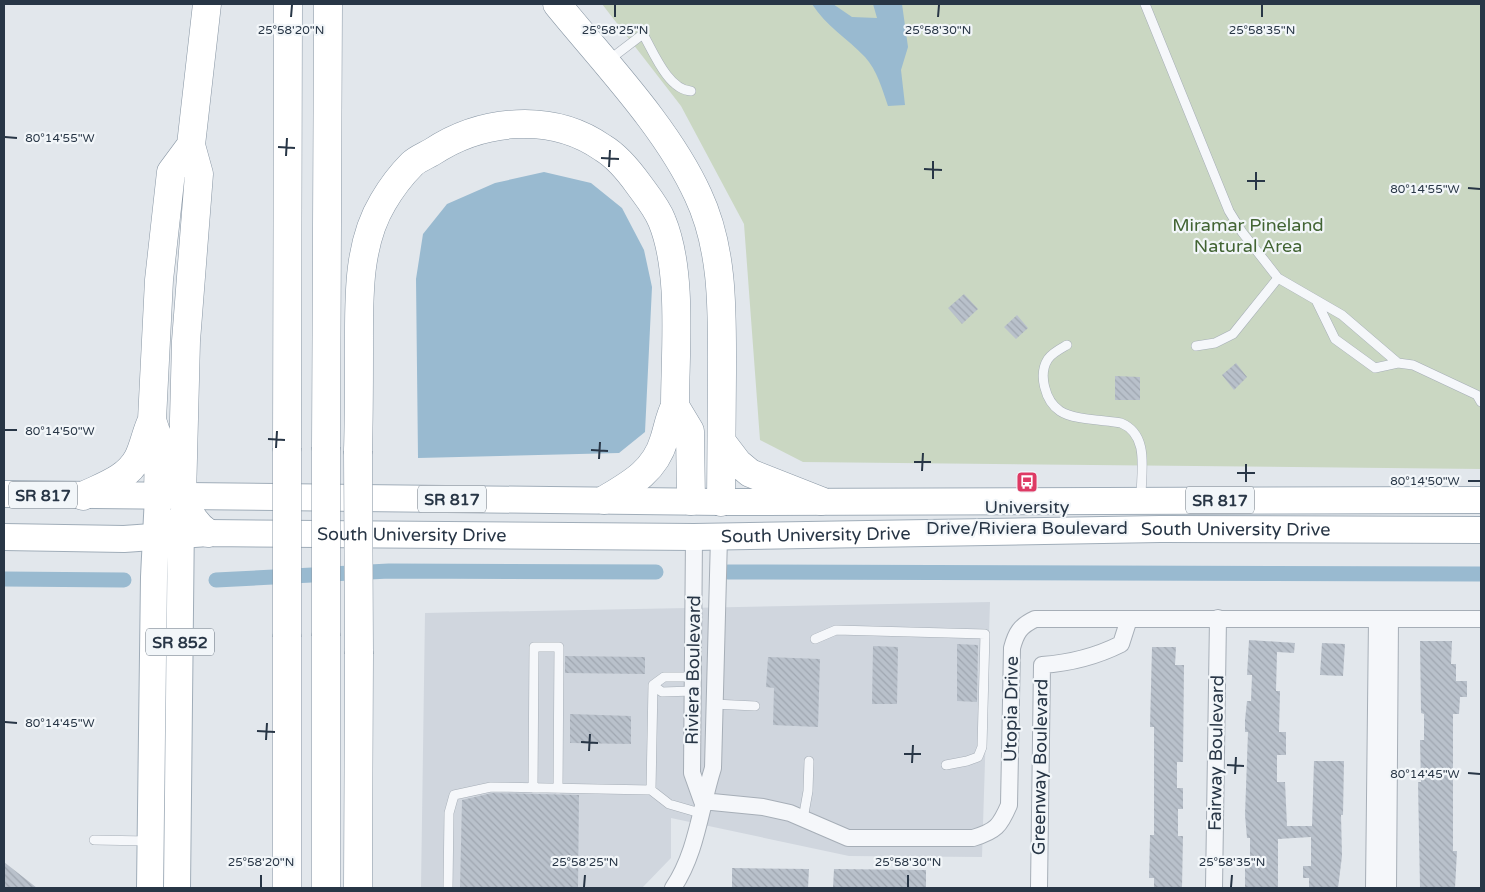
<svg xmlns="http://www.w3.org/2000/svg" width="1485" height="892" font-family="'Varela Round',sans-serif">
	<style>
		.built { fill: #d0d6de }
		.park { fill: #cad7c2 }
		.water { fill: #99bad0 }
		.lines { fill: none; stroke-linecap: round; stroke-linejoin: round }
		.canal { stroke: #99bad0; stroke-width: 15 }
		.building { fill: url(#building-back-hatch) }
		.service-casing { stroke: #a6aeb7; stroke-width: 10 }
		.minor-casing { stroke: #a6aeb7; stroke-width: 18 }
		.primary-casing { stroke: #a0adb9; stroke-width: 28 }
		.motorway-casing { stroke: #8896a4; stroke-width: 29 }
		.service { stroke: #f5f7fa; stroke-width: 9 }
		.minor { stroke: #f5f7fa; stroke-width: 16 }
		.primary { stroke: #fff; stroke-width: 26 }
		.motorway { stroke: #fff; stroke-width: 28 }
		.motorway-bridge-casing { stroke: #8896a4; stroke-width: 29; stroke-linecap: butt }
		.motorway-bridge { stroke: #fff; stroke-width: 28 }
		.ticks { fill: none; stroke: #283646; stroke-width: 2 }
		.labels { text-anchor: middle; stroke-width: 4.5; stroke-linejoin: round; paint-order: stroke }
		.shield { fill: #f2f6f9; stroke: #65707c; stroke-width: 1 }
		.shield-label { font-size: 16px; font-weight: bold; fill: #283646 }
		.park-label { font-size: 18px; fill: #426433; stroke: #f2f6f9 }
		.poi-label { font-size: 18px; fill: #283646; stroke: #f2f6f9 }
		.street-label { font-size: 18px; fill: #283646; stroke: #f2f6f9 }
		.ticks-label { font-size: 12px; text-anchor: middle; fill: #283646; stroke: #f2f6f9; stroke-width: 4.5; stroke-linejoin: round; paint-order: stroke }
	</style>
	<defs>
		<pattern id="building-back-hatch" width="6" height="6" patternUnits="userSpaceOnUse" patternTransform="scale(1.25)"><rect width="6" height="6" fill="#b9c1cb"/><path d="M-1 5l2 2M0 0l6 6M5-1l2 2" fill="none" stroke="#9fa6b0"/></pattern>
	</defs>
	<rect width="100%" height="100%" fill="#e2e7ec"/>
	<path class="built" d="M990,602l-8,255 -133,-1 -178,-38v40l-29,30h-221l4,-275z"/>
	<path class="park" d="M602,4h879v465l-678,-7 -43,-22 -16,-216 -63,-118z"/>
	<path class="water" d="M812,4h21l19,13 25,1 -4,-14h29l6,43 -7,23 4,35 -17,1c-6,-17 -11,-36 -23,-49 -18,-19 -39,-31 -53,-53z
		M544,172l47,11 31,25 22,42 8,37 -7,145 -26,21 -201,5 -2,-179 7,-45 24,-30 48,-21z"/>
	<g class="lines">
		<path class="canal" d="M728,572l753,2
			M4,579l120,1
			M216,580l173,-9 267,1"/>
	</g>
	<path class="building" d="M964,294l14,15 -16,15 -14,-16z
		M1017,315l11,13 -12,11 -12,-12z
		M1236,363l11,14 -13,13 -12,-15z
		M1115,376l25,1v23h-25z
		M1249,640l46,3 -1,10 -17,-1 -1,39h4l-1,41h7v23h-9v27h8l2,44h25l2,-65h30l-1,54h-2l1,41 -4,32h-29v-10h-6v-12h8v-29l-33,2v49h-33v-23h5v-27h-3l-2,-23 3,-83h-3v-12l2,-19h4l1,-26h-5z
		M1420,641h32l-1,23h5v17h11v16h-7l-1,17h-6v137h4l-2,37h-35l-2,-106h3l-1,-42h4v-26l-3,-1z
		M1322,643l23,1 -2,32 -23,-1z
		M957,644l21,1 -1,57 -20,-1z
		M873,646l25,1 -1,57h-25z
		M1152,647h24l-1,18h9l-1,97h-6v26h6v21h-5v27h5l-1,52h-28v-10h-5l1,-43h4v-108h-4z
		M565,656l80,1v17l-80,-1z
		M768,657l52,2 -2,68 -45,-2 1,-37 -8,-1z
		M570,714l61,2v28l-61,-1z
		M492,793l87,2 -1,93h-118l2,-88z
		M4,862l33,26h-33z
		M732,868l77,1 -1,19h-76z
		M834,869l92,1v18h-93z"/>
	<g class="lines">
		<g class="service-casing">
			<path id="service" d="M1145,4l84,207 13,21 36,46 64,37 56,48
				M609,60l34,-26c10,17 25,56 48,57
				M1316,300l19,39 40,29 23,-5 15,2 64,30 4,7
				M1067,345c-7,4 -15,8 -19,14 -10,15 -3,42 12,52 13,9 45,9 61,12 29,12 20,48 20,75
				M1196,346l19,-3 18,-9 45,-56
				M815,639l21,-9 149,4 -3,113 -4,10 -11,4 -21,4
				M693,691l-31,1 -9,-7 11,-8h29
				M714,704l41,2
				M533,788l1,-141h25l-1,142
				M651,790l2,-105
				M803,819l5,-28 1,-30
				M94,840l54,1
				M448,888l1,-75 5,-18 37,-8 160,3 18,14 31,9"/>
		</g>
		<g class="minor-casing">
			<path id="minor" d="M694,537l-2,236 10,28
				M702,801l61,6 27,6 58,25h125c23,-7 27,-12 36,-33l3,-157c4,-15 8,-22 23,-29h446
				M673,888c24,-36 27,-79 40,-120l6,-231
				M1039,888l3,-223c29,-2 53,-8 79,-21l8,-25
				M1214,888l4,-270
				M1374,888l3,-269
				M1388,888l2,-269"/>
		</g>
		<g class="primary-casing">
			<g id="primary">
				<path d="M4,494l717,8 760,-2"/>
				<path id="s1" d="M4,537l120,2 84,-6 486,4 466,-8 321,1"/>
				<path d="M150,888l4,-311 4,-81"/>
				<path d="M177,888l4,-371"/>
			</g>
		</g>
		<g class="motorway-casing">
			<path id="motorway" d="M207,4l-16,141 8,29 -13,167 -4,156c7,14 12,27 26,36
				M557,4c47,58 110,123 141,191 26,55 24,118 24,178 0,43 -1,86 -1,129
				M675,406l15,25 1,70
				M722,442l16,21 12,10 71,28
				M326,447l2,-443
				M287,448l1,-444
				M358,451c1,-34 1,-68 1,-102 0,-49 -2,-104 24,-147 7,-12 19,-28 29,-38 5,-5 13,-8 20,-12 50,-33 120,-40 171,-4 15,9 26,23 36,37 8,11 18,23 23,36 21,51 13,130 13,185 -6,12 -7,22 -11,34 -9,31 -33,44 -60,60
				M83,496c20,-10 44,-17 55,-38 6,-12 8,-26 14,-38
				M158,496l1,-55 -7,-21 7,-140 12,-108 20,-27
				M326,636v252
				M287,888v-251
				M358,888l1,-234"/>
		</g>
		<use href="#service" class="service"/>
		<use href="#minor" class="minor"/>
		<use href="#primary" class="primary"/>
		<use href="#motorway" class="motorway"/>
		<g class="motorway-bridge-casing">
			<path id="motorway-bridge" d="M287,448v189
				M358,451l1,203
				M326,636v-189"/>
		</g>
		<use href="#motorway-bridge" class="motorway-bridge"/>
	</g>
	<path class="ticks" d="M291,17l1,-12M615,17v-12M938,17l1,-12M1262,17v-12M5,137l12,1M278,147l17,1M286,156l1,-18M601,158l18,1M609,167l1,-17M924,169l18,1M933,179v-18M1247,181h18M1468,188l12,1M1256,190v-18M5,430h12M268,439l17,1M276,448l1,-17M591,450l17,1M599,459l1,-17M914,462h17M922,471l1,-18M1237,473h18M1468,481h12M1246,482v-18M5,722l12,1M257,731l18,1M266,740l1,-17M581,742l17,1M589,751l1,-17M904,754h17M912,763l1,-18M1227,765l17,1M1468,773l12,1M1235,774l1,-17M261,887v-12M584,887l1,-12M908,887v-12M1231,887l1,-12"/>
	<defs>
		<g id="bus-square" transform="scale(1.125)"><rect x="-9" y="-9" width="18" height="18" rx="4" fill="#de3a64" stroke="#f2f6f9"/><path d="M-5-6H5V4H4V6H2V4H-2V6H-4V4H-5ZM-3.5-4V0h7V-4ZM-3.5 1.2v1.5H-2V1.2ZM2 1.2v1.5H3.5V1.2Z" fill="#fff"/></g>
	</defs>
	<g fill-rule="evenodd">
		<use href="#bus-square" x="1027" y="482"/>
	</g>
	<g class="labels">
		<g class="shield">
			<rect x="9" y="481.5" width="68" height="27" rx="4"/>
			<rect x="418" y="485.5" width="68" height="27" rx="4"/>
			<rect x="1186" y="486.5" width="68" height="27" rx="4"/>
			<rect x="146" y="628.5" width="68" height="27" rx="4"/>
		</g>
		<g class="shield-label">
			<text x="43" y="501">SR 817</text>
			<text x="452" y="505">SR 817</text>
			<text x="1220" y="506">SR 817</text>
			<text x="180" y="648">SR 852</text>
		</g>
		<g class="park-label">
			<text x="1248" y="231">Miramar Pineland<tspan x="1248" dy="21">Natural Area</tspan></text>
		</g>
		<g class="poi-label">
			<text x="1027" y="513">University<tspan x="1027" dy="21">Drive/Riviera Boulevard</tspan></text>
		</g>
		<g class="street-label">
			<text dy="6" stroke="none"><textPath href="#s1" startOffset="1232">South University Drive</textPath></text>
			<text dy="6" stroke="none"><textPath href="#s1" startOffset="408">South University Drive</textPath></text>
			<text dy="6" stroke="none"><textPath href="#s1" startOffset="812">South University Drive</textPath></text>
			<text transform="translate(693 670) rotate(-89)" y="6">Riviera Boulevard</text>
			<text transform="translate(1011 709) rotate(-89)" y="6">Utopia Drive</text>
			<text transform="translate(1216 753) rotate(-89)" y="6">Fairway Boulevard</text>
			<text transform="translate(1040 767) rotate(-89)" y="6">Greenway Boulevard</text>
		</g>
	</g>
	<g class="ticks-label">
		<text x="291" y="34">25°58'20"N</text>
		<text x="615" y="34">25°58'25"N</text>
		<text x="938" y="34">25°58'30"N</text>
		<text x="1262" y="34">25°58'35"N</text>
		<text x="60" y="142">80°14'55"W</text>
		<text x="1425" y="193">80°14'55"W</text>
		<text x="60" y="435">80°14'50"W</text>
		<text x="1425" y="485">80°14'50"W</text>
		<text x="60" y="727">80°14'45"W</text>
		<text x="1425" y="778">80°14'45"W</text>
		<text x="261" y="866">25°58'20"N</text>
		<text x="585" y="866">25°58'25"N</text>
		<text x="908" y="866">25°58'30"N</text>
		<text x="1232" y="866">25°58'35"N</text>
	</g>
	<rect width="1485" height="892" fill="none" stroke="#283646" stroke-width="10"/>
</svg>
